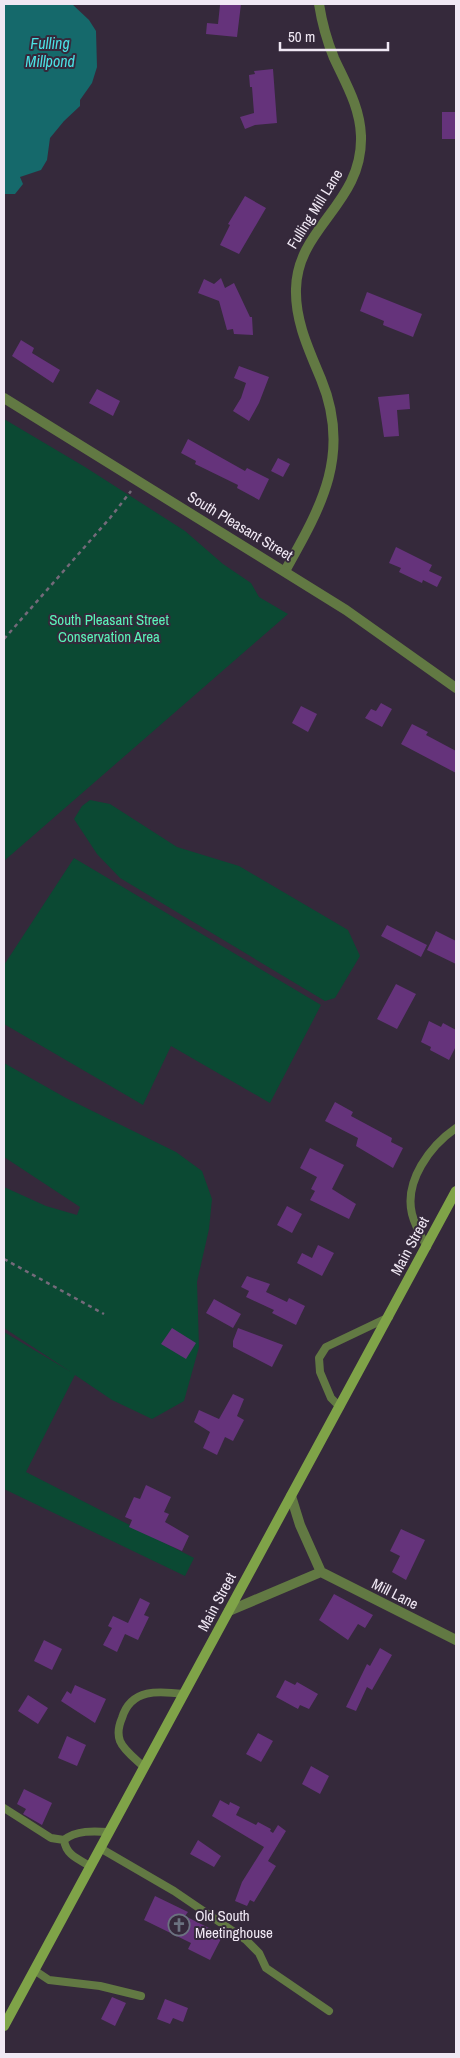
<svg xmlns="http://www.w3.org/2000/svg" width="460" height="2058" font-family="'Archivo Narrow',sans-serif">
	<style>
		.green { fill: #0b4933 }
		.water { fill: #15696b }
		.building { fill: #65337b }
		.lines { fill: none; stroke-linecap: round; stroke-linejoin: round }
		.path { stroke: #746a7a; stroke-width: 2.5; stroke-dasharray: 4 4; stroke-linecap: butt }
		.service { stroke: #627943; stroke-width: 8 }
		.minor { stroke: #627943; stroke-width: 10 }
		.tertiary { stroke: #627943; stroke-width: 10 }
		.secondary { stroke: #7fa348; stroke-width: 10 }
		.labels { text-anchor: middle; stroke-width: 4; stroke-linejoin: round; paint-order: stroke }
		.street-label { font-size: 15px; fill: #f0e8f4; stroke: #35293b }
		.park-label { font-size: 15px; fill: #5af4b9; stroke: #35293b }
		.poi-label { font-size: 15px; fill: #f0e8f4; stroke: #35293b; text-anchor: start }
		.water-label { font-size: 16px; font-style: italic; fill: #4be2e5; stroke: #35293b }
	</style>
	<rect width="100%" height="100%" fill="#35293b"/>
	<path class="green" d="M4,419l81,48 100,64 38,33 28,19 8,14 29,17 -284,247z
		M90,800l20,4 67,43 62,19 109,64 12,26 -25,42 -10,3 -205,-123 -23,-24 -23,-35 8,-13z
		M74,858l247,147 -51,98 -99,-57 -28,59 -139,-81v-59z
		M4,1063l62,35 110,54 26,19 10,28 -3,30 -12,53 2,65 -15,54 -32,18 -40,-19 -37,-25 -49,97 168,86 -9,18 -181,-87v-157l67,40 -67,-44v-141l42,19 31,9 3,-8 -76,-50z"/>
	<path class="water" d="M4,4h68l17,16 7,11 1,36 -5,16 -12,17v6l-16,15 -14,17 -3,22 -6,10 -21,7 3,7 -8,10h-11z"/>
	<path class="building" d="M225,4h16l-4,33 -31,-3 1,-11 11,1 2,-19z
		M273,69l4,54 -22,2 -10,4 -5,-12 14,-4 -2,-26h-2l-1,-12 6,-1 -1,-3z
		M442,112h14v27h-14z
		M245,196l21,12 -27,46 -19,-9 10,-20 -2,-1z
		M221,278l4,10 9,-5 16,34h2l1,18 -19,-1 -1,-5 -6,1 -8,-29 -21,-8 6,-14 10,5z
		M367,292l55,22 -9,23 -30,-12 1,-4 -24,-10z
		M21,340l13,8 -2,5 28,17 -7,13 -41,-27z
		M239,366l30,11 -10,26 -10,18 -16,-10 8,-13 5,-15 -12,-5z
		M97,389l23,12 -7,15 -24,-13z
		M409,394l1,15 -13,1 2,26 -15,1 -6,-40z
		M188,439l57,32 2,-3 22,11 -10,21 -22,-12 1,-3 -43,-21 1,-3 -15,-8z
		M278,458l12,6 -7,13 -12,-6z
		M396,547l36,18 -3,6 13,6 -5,10 -14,-7 -1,3 -23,-11 2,-4 -12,-5z
		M381,703l11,6 -10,18 -17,-9 6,-9 5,2z
		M301,706l16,8 -9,18 -16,-9z
		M412,724l16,8 -2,3 30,16v22l-55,-29z
		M387,925l40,20 -6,12 -40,-21z
		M436,931l20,10v23l-29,-14z
		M396,984l20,10 -19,35 -20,-10z
		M429,1021l12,6 2,-4 13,7v16l-7,14 -19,-10 1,-3 -10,-5z
		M335,1102l18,10 -2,4 41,22 -1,4 12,6 -10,20 -37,-22 2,-8 -33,-17z
		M310,1148l34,17 -12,24 24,15 -7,15 -39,-19 5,-9 -4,-2 6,-12 -17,-9z
		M287,1206l15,8 -10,19 -15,-8z
		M318,1245l16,8 -12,23 -25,-13 5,-10 10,5z
		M247,1276l23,8 -4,8 21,10 2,-4 16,8 -9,19 -24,-12 2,-3 -28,-13 3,-6 -8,-4z
		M214,1299l27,15 -8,14 -27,-15z
		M172,1328l24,15 -10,16 -25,-15z
		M238,1328l45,17 -11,22 -39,-20v-6z
		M233,1394l11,5 -7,17 7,4 -11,21 -8,-4 -8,18 -14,-7 7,-16 -16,-10 5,-12 20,9z
		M146,1485l25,12 -7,15 5,2 -4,8 24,14 -7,15 -53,-24 3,-7 -7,-3 9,-20 6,2z
		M401,1529l24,11 -19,40 -14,-8 8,-16 -10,-5z
		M334,1594l39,21 -8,13 -7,-4 -10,16 -29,-20z
		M140,1598l10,5 -6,12 5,2 -11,23 -13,-6 -8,18 -14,-7 9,-17 -4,-2 5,-10 15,7z
		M44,1640l18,9 -10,21 -18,-9z
		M380,1648l12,7 -20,35 -5,-3 -11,24 -10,-4 21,-43 3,2z
		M285,1680l10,5 2,-3 21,12 -9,15 -9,-4 -2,4 -22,-12z
		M75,1685l31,14 -11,24 -34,-22 6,-10 4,3z
		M28,1695l20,13 -10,16 -20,-13z
		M258,1733l15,8 -12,21 -15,-8z
		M67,1736l19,9 -9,21 -19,-8z
		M311,1766l18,10 -9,18 -18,-10z
		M24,1789l28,14 -10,22 -19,-11 3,-5 -9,-5z
		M220,1800l9,5 1,-3 10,5 -4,8 20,10 2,-3 13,7 -1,2 3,2 5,-8 8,6 -18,30 8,5 -22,36 -4,-2 -3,6 -12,-5 7,-19 22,-35 -52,-31z
		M198,1840l23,16 -7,11 -24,-13z
		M155,1896l33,16 -3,4 38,19 -13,25 -22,-11 3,-6 -47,-23z
		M112,1997l14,6 -11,23 -14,-7z
		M165,1999l23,9 -5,14 -10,-4 -3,6 -13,-5z"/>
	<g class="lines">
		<path class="path" d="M4,639l106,-121 21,-27
			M4,1259l100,55"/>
		<path class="service" d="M427,1247c-6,-11 -12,-21 -15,-33 -8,-33 18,-68 44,-86
			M340,1407l-9,-9 -11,-26 -1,-14 7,-11 63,-30
			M144,1767c-7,-7 -20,-16 -24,-26 -3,-8 -1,-16 2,-23 9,-30 37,-27 62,-24
			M4,1808l47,30 13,2
			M64,1840c12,-10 30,-9 45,-8
			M64,1840c2,15 14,19 26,26
			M100,1848l74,43 72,49 13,13 7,15 63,43
			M34,1970l15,10 51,6 41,10"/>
		<path class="minor" d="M285,571c36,-64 67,-117 36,-192 -12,-29 -26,-58 -25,-90 1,-62 67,-85 65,-153 -1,-29 -15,-52 -27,-78 -7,-17 -12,-35 -15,-54
			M291,1496l9,29 21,47
			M229,1611l92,-39 135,68"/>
		<path class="tertiary" d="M4,398l342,212 110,78"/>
		<path class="secondary" d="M4,2026l452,-835"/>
	</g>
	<defs>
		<g id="church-ring" transform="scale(1.125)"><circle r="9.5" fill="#35293b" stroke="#6b7280" stroke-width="1.5"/><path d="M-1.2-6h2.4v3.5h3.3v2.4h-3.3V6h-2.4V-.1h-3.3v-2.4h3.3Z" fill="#6b7280"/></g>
	</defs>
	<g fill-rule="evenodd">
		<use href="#church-ring" x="179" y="1925"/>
	</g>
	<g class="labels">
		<g class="street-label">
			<text transform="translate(315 209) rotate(-58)" y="5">Fulling Mill Lane</text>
			<text transform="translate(240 526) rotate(31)" y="5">South Pleasant Street</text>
			<text transform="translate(410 1246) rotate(-62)" y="5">Main Street</text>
			<text transform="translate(395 1594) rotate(27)" y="5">Mill Lane</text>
			<text transform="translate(217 1602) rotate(-62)" y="5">Main Street</text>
		</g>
		<g class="park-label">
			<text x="109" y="625">South Pleasant Street<tspan x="109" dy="17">Conservation Area</tspan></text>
		</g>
		<g class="poi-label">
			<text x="195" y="1921">Old South<tspan x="195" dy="17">Meetinghouse</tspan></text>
		</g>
		<g class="water-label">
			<text x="50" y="49">Fulling<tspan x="50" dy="18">Millpond</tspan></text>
		</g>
	</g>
	<rect width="460" height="2058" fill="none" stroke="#f0e8f4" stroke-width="10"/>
	<path d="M280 42v8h108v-8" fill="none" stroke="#f0e8f4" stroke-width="2.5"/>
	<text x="288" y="42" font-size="15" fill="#f0e8f4" stroke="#35293b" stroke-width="4" paint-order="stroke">50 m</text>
</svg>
